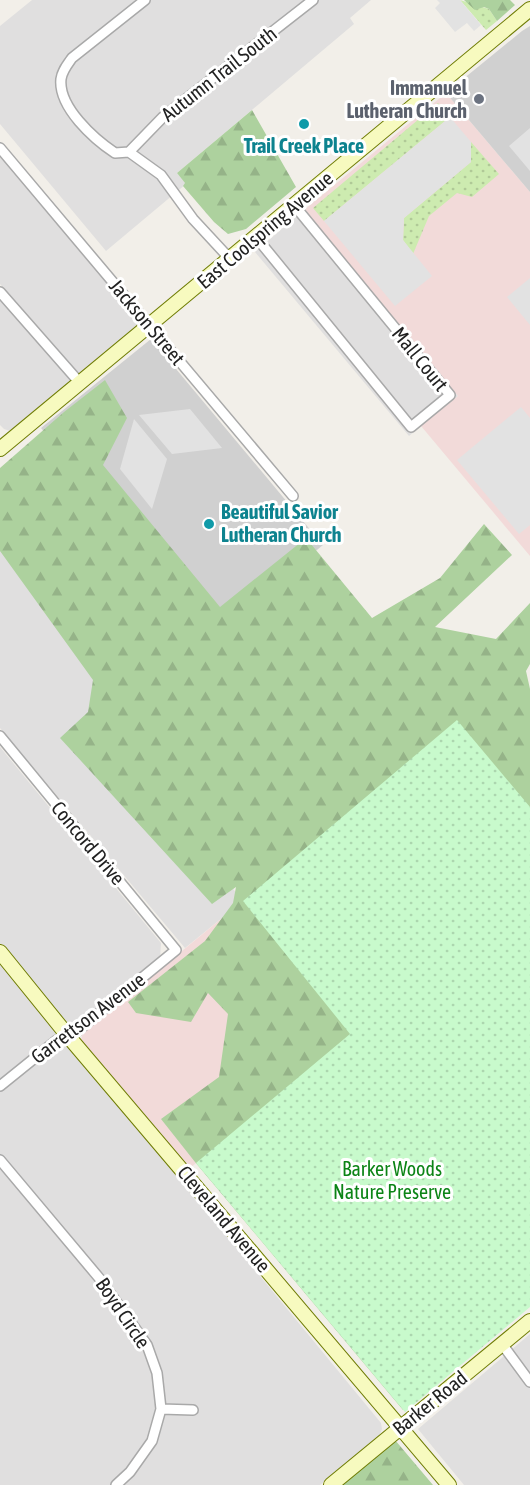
<svg xmlns="http://www.w3.org/2000/svg" width="530" height="1485" font-family="'Asap Condensed',sans-serif">
	<style>
		.residential { fill: #e0dfdf }
		.commercial { fill: #f2dad9 }
		.religious { fill: #d0d0d0 }
		.grass { fill: url(#grass-dots) }
		.forest { fill: url(#forest-firs) }
		.park { fill: url(#park-dots) }
		.parking { fill: #e2e2e2 }
		.lines { fill: none; stroke-linecap: round; stroke-linejoin: round }
		.street-casing { stroke: #a9a9a9; stroke-width: 12 }
		.secondary-casing { stroke: #707d05; stroke-width: 16 }
		.street { stroke: #fff; stroke-width: 9 }
		.secondary { stroke: #f7fabf; stroke-width: 14 }
		.worship-dot { fill: #6b7280; stroke: #fff; stroke-width: 2 }
		.culture-dot { fill: #0f9aa8; stroke: #fff; stroke-width: 2 }
		.labels { text-anchor: middle; stroke-width: 6; stroke-linejoin: round; paint-order: stroke }
		.street-label { font-size: 20px; fill: #222; stroke: #fff }
		.worship-label { font-size: 20px; font-weight: bold; fill: #5b616d; stroke: #fff; text-anchor: end }
		.culture-label { font-size: 20px; font-weight: bold; fill: #0d838f; stroke: #fff }
		.park-label { font-size: 20px; fill: #0c8416; stroke: #fff }
	</style>
	<defs>
		<pattern id="grass-dots" width="8" height="8" patternUnits="userSpaceOnUse" patternTransform="scale(1.5)"><rect width="8" height="8" fill="#cdebb0"/><path d="M2 2h.1M6 6h.1" fill="none" stroke="#b0c997" stroke-width="1.8" stroke-linecap="round"/></pattern>
		<pattern id="forest-firs" width="22" height="20" patternUnits="userSpaceOnUse" patternTransform="scale(1.5)"><rect width="22" height="20" fill="#add19e"/><path d="M5 1l3.5 6h-7zM16 11l3.5 6h-7z" fill="#95b388"/></pattern>
		<pattern id="park-dots" width="8" height="8" patternUnits="userSpaceOnUse" patternTransform="scale(1.5)"><rect width="8" height="8" fill="#c8facc"/><path d="M2 2h.1M6 6h.1" fill="none" stroke="#acd6af" stroke-width="1.8" stroke-linecap="round"/></pattern>
	</defs>
	<rect width="100%" height="100%" fill="#f2efe9"/>
	<path class="residential" d="M32,0h339l-21,18 4,6 -177,149 9,11 -80,67 -106,-127v-98z
		M0,154l137,162 1,10 -55,48 -6,-3 -77,-87z
		M304,210l154,186 -49,40 -154,-184z
		M0,297l67,75 3,10 -51,45 -9,4 -6,-2 -4,-4z
		M0,546l114,145 -21,26 150,184 -58,47 -185,-220z
		M0,747l161,196 -1,17 -89,68 -4,-2 -67,-82z
		M0,960l381,463 1,6 -4,9 -58,47h-320z
		M530,1334v151h-66l-46,-56z"/>
	<path class="commercial" d="M446,93l84,99v364l-109,-130 37,-30 -154,-186z
		M243,901l107,133 -161,135 -108,-129 2,-8z"/>
	<path class="religious" d="M530,26v166l-84,-99 76,-62z
		M151,339l172,206 -110,90 -172,-207z"/>
	<path class="grass" d="M460,0l29,9 8,12 -11,9z
		M438,103l12,14 -126,104 -11,-13z
		M471,142l28,32 -27,23 -15,-4 -28,23 -16,38 -10,-14 1,-22 67,-56z"/>
	<path class="forest" d="M464,0h46l5,5 -18,16 -8,-12 -5,-2 -9,3z
		M252,110l44,77 -50,42 -18,5 -14,-12 -31,-36 2,-3 -8,-10z
		M105,380l22,38 -24,47 117,142 86,-69 66,80 68,-40 44,-54 28,31 -77,72 61,12 34,-36v61l-4,7 4,18v616l-127,105 -208,-248 -34,-43 58,-42 9,-63 -20,-21 -17,29 -55,-9 -8,-11 77,-61 28,-38 3,-16 -24,17 -152,-166 28,-26 5,-32 -93,-129v-83l64,-56z
		M395,1440l38,45h-91z"/>
	<path class="park" d="M457,720l73,87v500l-125,105 -209,-249 154,-129 -107,-133z"/>
	<path class="parking" d="M437,0h23l21,25 -7,6 -7,-8 -12,9 -20,-24 5,-5z
		M450,117l21,25v20l-67,56 -1,22 29,36 -37,30 -71,-85z
		M530,128v43l-21,-25z
		M530,278v47l-23,-28z
		M521,407l9,11v107l-11,9 -62,-74z
		M190,409l32,39 -50,6 -33,-39z
		M134,419l33,40 -15,50 -32,-40z"/>
	<g class="lines">
		<g class="street-casing">
			<path id="street" d="M145,0l-73,58c-5,7 -10,13 -11,21 -3,28 33,60 54,74l14,-1 32,23 32,44 38,41
				M0,148l293,348
				M129,152l34,-35 150,-117
				M256,237l155,190 39,-32 -156,-190
				M0,292l80,91
				M0,736l176,214 -100,82 -19,8 -57,46
				M0,1160l100,119 47,66 10,28 4,36 -9,32 -22,31 -14,13
				M502,1344l28,38
				M161,1409l32,1"/>
		</g>
		<g class="secondary-casing">
			<path id="secondary" d="M0,449l530,-440
				M0,952l68,84 381,449
				M331,1485l199,-164"/>
		</g>
		<use href="#street" class="street"/>
		<use href="#secondary" class="secondary"/>
	</g>
	<circle class="worship-dot" cx="479" cy="99" r="6"/>
	<g class="culture-dot">
		<circle cx="304" cy="124" r="6"/>
		<circle cx="209" cy="524" r="6"/>
	</g>
	<g class="labels">
		<g class="street-label">
			<text transform="translate(219 74) rotate(-38)" y="7">Autumn Trail South</text>
			<text transform="translate(265 230) rotate(-40)" y="7">East Coolspring Avenue</text>
			<text transform="translate(147 322) rotate(50)" y="7">Jackson Street</text>
			<text transform="translate(420 359) rotate(51)" y="7">Mall Court</text>
			<text transform="translate(88 843) rotate(50)" y="7">Concord Drive</text>
			<text transform="translate(88 1018) rotate(-37)" y="7">Garrettson Avenue</text>
			<text transform="translate(224 1219) rotate(50)" y="7">Cleveland Avenue</text>
			<text transform="translate(123 1313) rotate(56)" y="7">Boyd Circle</text>
			<text transform="translate(430 1403) rotate(-39)" y="7">Barker Road</text>
		</g>
		<g class="worship-label">
			<text x="467" y="95">Immanuel<tspan x="467" dy="23">Lutheran Church</tspan></text>
		</g>
		<g class="culture-label">
			<text x="304" y="153">Trail Creek Place</text>
			<text x="221" y="519" text-anchor="start">Beautiful Savior<tspan x="221" dy="23">Lutheran Church</tspan></text>
		</g>
		<g class="park-label">
			<text x="392" y="1176">Barker Woods<tspan x="392" dy="23">Nature Preserve</tspan></text>
		</g>
	</g>
</svg>
